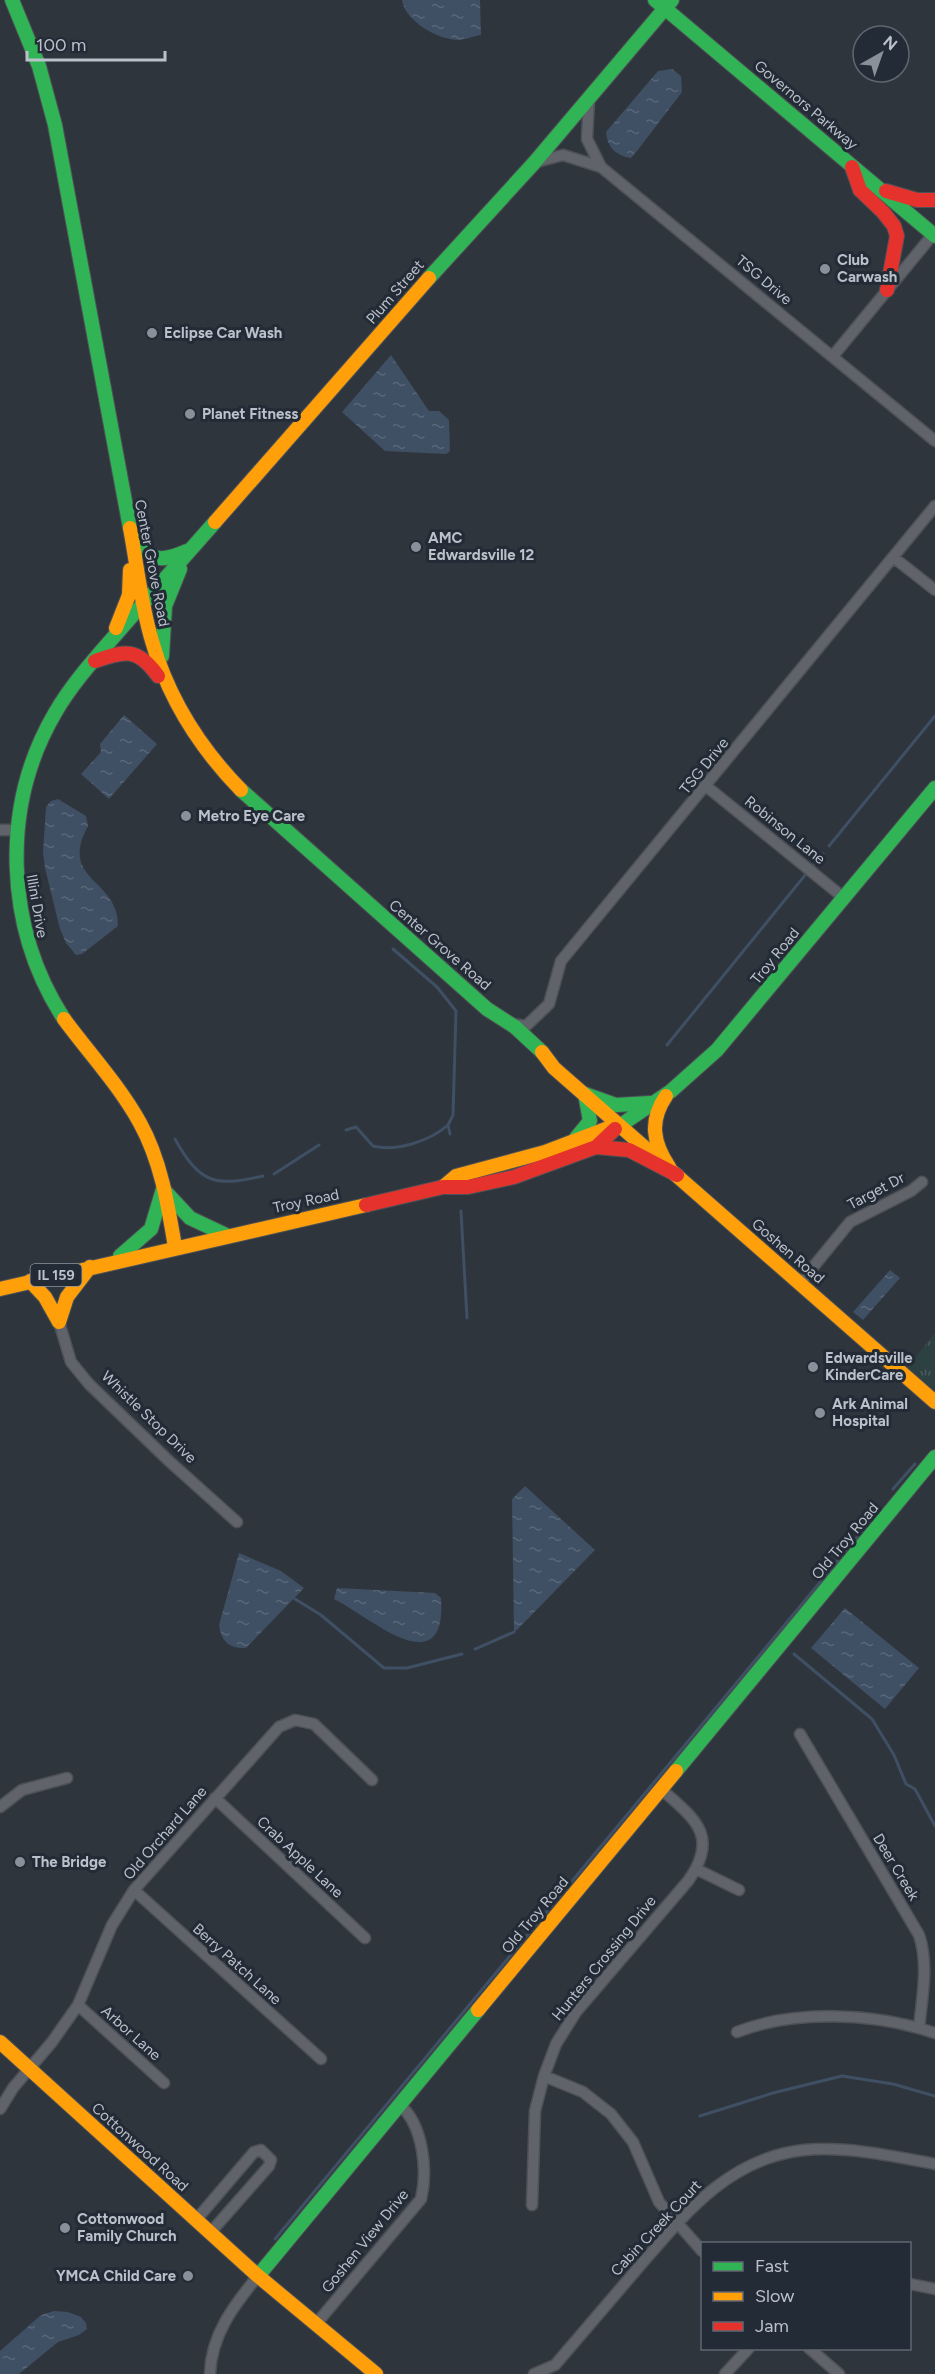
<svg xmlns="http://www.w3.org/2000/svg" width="935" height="2374" font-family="Figtree,sans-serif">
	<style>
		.grass { fill: url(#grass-tufts) }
		.water { fill: url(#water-ripples) }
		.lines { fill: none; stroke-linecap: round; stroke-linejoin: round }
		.stream { stroke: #3f4f64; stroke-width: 3 }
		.street-casing { stroke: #4d5156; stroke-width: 13 }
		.fast-casing { stroke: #4d5156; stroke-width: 16 }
		.slow-casing { stroke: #4d5156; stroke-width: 16 }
		.jam-casing { stroke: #4d5156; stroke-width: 16 }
		.street { stroke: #60636a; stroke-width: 10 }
		.fast { stroke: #30b455; stroke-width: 14 }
		.slow { stroke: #ff9f0a; stroke-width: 14 }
		.jam { stroke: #e5322d; stroke-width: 14 }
		.poi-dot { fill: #8a9099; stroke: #232b36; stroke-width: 2 }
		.labels { text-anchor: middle; stroke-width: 6; stroke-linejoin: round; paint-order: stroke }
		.shield { fill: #232b36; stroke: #8d949e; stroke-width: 1.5 }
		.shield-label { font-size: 14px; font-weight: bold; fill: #bbc1cb }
		.street-label { font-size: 15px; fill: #bbc1cb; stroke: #232b36 }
		.poi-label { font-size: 15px; font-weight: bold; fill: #bbc1cb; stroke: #232b36; text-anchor: start }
	</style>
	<defs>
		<pattern id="grass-tufts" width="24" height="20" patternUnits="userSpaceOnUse" patternTransform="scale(1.5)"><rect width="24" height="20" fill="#2d4042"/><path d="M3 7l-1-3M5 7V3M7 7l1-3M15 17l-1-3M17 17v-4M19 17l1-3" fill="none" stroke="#4a5a5c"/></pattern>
		<pattern id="water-ripples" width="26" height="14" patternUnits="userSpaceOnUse" patternTransform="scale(1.5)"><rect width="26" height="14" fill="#3f4f64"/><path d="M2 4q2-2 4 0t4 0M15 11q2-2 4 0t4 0" fill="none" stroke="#596779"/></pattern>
	</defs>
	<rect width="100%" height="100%" fill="#2f353c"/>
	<path class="grass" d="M934,1334h1v57l-34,-30 6,-7 7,5z"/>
	<path class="water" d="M402,0h78l1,35c-8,1 -16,5 -24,5 -20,-1 -52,-19 -55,-40z
		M672,69l9,7 1,16 -45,59 -6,7c-15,-2 -24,-11 -25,-26l52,-61z
		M391,355l38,56h10l10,9 1,31 -4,3 -61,-3 -43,-39z
		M124,715l33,29 -48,55 -28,-25 20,-22 -1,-8z
		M58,799l28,17 2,10c-30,56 30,51 30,100l-36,28 -6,1 -10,-12 -6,-14 -15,-61 -2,-16 3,-45 5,-6z
		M890,1270l10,8 -37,42 -10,-8z
		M525,1486l70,64 -81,83 -2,-134z
		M239,1553l42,18 23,17 -58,60c-16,1 -25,-6 -27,-23z
		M337,1588l98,5 6,5c6,90 -74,17 -107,1z
		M845,1608l74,60 -34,41 -74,-61z
		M54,2311l14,1 13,5 5,6 1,6 -8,6 -21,7 -39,32h-19v-23l41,-36z"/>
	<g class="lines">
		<path class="stream" d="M829,846l106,-130
			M813,866l10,-12
			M393,949l44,38 19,24 -3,104 -5,10 2,9
			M667,1045l139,-171
			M346,1130l10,-3 17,19c23,6 57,-5 75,-21
			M175,1139c25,45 40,48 88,37
			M274,1174l45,-29
			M461,1211l6,107
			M893,1489l22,-25
			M295,1599l26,16 63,53h23l55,-14
			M475,1649l39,-17
			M794,1654l78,65 22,36 12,29 9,5 20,37
			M700,2116l73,-23 69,-17 51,8 42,12
			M275,2239l590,-711"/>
		<g class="street-casing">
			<path id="street" d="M589,99l-2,40 14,28 334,274
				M536,162l27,-7 38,12
				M833,356l102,-124
				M893,557l42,33
				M706,786l138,112
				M0,830h15
				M512,1024l14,2 23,-22 12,-43 9,-11 365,-444
				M800,1283l50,-61 61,-31 11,-9
				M59,1322l12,40 18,22 80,77 68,61
				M800,1734l119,201c10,29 3,63 0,93
				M215,1798l150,140
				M0,1807l22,-17 45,-12
				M696,1869l43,21
				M134,1890l187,169
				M78,2005l86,78
				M737,2032c59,-23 138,-19 198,1
				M544,2076l39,16 28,22 22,28 26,60 43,49
				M0,2109l13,-21 39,-46 26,-37 34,-80 22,-35 145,-163 16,-7 19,4 58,56
				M532,2205l3,-94 9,-35 12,-32 20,-32 112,-131c32,-45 7,-62 -27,-92
				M196,2220l58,-68 7,-2 10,10 -2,6 -59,67
				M910,2284l25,5
				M316,2324l105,-125c7,-29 2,-74 -21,-94
				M809,2348l30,26
				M210,2374c1,-39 24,-69 48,-98
				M534,2374l21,-9c27,-32 55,-64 83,-97 46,-53 90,-110 166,-118 42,-4 89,6 131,14
				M725,2374l24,-26"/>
		</g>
		<g class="fast-casing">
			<path id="fast" d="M12,0l27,66 16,59 75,403
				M655,0l280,236
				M429,278l105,-115 138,-163
				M132,535c19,25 26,29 55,16
				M162,656l3,-50 15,-37
				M241,790l246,219 28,18 27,25
				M64,1019c-59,-91 -64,-212 -9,-306 19,-33 46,-61 70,-89 30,-34 60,-68 90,-102
				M585,1094l31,11 34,-2
				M615,1129l56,-38 46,-41 218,-262
				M576,1138l14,-17 -5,-27
				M163,1189l27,29 36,17
				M120,1256l31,-27 12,-40
				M676,1771l259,-314
				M258,2276l220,-266"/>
		</g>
		<g class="slow-casing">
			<path id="slow" d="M215,522l214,-244
				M130,528c7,37 11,77 22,113 16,56 48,107 89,149
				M116,628l13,-33 1,-25
				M64,1019c25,34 55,66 76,104 21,38 28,82 35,124
				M542,1052l12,16 381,334
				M666,1096c-17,25 -13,47 3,71
				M443,1187l13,-11 89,-24 71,-27
				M30,1281l15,16 14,25
				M0,1289l366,-84
				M59,1322l8,-25 23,-30
				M478,2010l198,-239
				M0,2042l258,234 118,98"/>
		</g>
		<g class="jam-casing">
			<path id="jam" d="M852,167l8,23 23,22 11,14 3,10 -10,54
				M886,191l31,9h18
				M95,661c31,-11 43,-13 63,15
				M596,1147l33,3 48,25
				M366,1205l77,-18h25l46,-10 82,-30 19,-18"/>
		</g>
		<use href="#street" class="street"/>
		<use href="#fast" class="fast"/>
		<use href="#slow" class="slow"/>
		<use href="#jam" class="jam"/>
	</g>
	<g class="poi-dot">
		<circle cx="825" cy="269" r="6"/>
		<circle cx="152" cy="333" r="6"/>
		<circle cx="190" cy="414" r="6"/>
		<circle cx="416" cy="547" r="6"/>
		<circle cx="186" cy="816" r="6"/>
		<circle cx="813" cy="1367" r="6"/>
		<circle cx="820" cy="1413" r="6"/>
		<circle cx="20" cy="1862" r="6"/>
		<circle cx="65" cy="2228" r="6"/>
		<circle cx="188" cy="2276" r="6"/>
	</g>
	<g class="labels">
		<rect class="shield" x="30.5" y="1264" width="51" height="22" rx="4.5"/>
		<g class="shield-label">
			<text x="56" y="1280">IL 159</text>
		</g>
		<g class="street-label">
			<text transform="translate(806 105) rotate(40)" y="5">Governors Parkway</text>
			<text transform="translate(764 280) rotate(40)" y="5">TSG Drive</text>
			<text transform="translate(395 292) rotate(-49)" y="5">Plum Street</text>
			<text transform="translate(152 563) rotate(79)" y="5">Center Grove Road</text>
			<text transform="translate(704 766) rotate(-51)" y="5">TSG Drive</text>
			<text transform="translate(785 830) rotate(39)" y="5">Robinson Lane</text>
			<text transform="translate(37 906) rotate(80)" y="5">Illini Drive</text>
			<text transform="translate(440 945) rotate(41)" y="5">Center Grove Road</text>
			<text transform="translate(775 956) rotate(-51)" y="5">Troy Road</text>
			<text transform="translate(876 1191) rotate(-28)" y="5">Target Dr</text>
			<text transform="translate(306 1201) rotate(-12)" y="5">Troy Road</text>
			<text transform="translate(788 1251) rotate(41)" y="5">Goshen Road</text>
			<text transform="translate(149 1417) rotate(44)" y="5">Whistle Stop Drive</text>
			<text transform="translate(845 1541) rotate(-50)" y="5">Old Troy Road</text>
			<text transform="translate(165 1833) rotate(-49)" y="5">Old Orchard Lane</text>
			<text transform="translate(300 1857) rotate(43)" y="5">Crab Apple Lane</text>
			<text transform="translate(896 1867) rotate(59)" y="5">Deer Creek</text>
			<text transform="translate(535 1915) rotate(-50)" y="5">Old Troy Road</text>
			<text transform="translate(604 1958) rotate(-51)" y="5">Hunters Crossing Drive</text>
			<text transform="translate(237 1964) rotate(42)" y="5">Berry Patch Lane</text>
			<text transform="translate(131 2033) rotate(42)" y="5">Arbor Lane</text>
			<text transform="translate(140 2147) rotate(42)" y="5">Cottonwood Road</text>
			<text transform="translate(656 2228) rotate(-47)" y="5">Cabin Creek Court</text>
			<text transform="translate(365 2241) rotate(-51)" y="5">Goshen View Drive</text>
		</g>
		<g class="poi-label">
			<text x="837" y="265">Club<tspan x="837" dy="17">Carwash</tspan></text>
			<text x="164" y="338">Eclipse Car Wash</text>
			<text x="202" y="419">Planet Fitness</text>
			<text x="428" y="543">AMC<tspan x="428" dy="17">Edwardsville 12</tspan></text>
			<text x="198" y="821">Metro Eye Care</text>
			<text x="825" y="1363">Edwardsville<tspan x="825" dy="17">KinderCare</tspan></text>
			<text x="832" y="1409">Ark Animal<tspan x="832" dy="17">Hospital</tspan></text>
			<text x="32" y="1867">The Bridge</text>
			<text x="77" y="2224">Cottonwood<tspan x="77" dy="17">Family Church</tspan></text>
			<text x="176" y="2281" text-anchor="end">YMCA Child Care</text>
		</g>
	</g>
	<rect x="701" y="2242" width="210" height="108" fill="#232b36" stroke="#606772" stroke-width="1.5"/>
	<rect x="713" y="2262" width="30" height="9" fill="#30b455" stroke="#606772" stroke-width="1.5"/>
	<text x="755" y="2272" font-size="18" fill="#bbc1cb">Fast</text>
	<rect x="713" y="2292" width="30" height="9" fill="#ff9f0a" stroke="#606772" stroke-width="1.5"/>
	<text x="755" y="2302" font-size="18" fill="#bbc1cb">Slow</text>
	<rect x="713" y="2322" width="30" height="9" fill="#e5322d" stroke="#606772" stroke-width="1.5"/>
	<text x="755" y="2332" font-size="18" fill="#bbc1cb">Jam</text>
	<g transform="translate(881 54) rotate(40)"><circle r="28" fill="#232b36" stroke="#606772" stroke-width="1.5"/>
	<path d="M0-4.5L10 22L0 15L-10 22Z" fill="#8a9099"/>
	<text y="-9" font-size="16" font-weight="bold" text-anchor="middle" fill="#bbc1cb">N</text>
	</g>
	<path d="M27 51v9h138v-9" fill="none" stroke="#bbc1cb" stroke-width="3"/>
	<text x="36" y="51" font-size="18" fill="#bbc1cb" stroke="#232b36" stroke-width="4.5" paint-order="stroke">100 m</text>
</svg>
